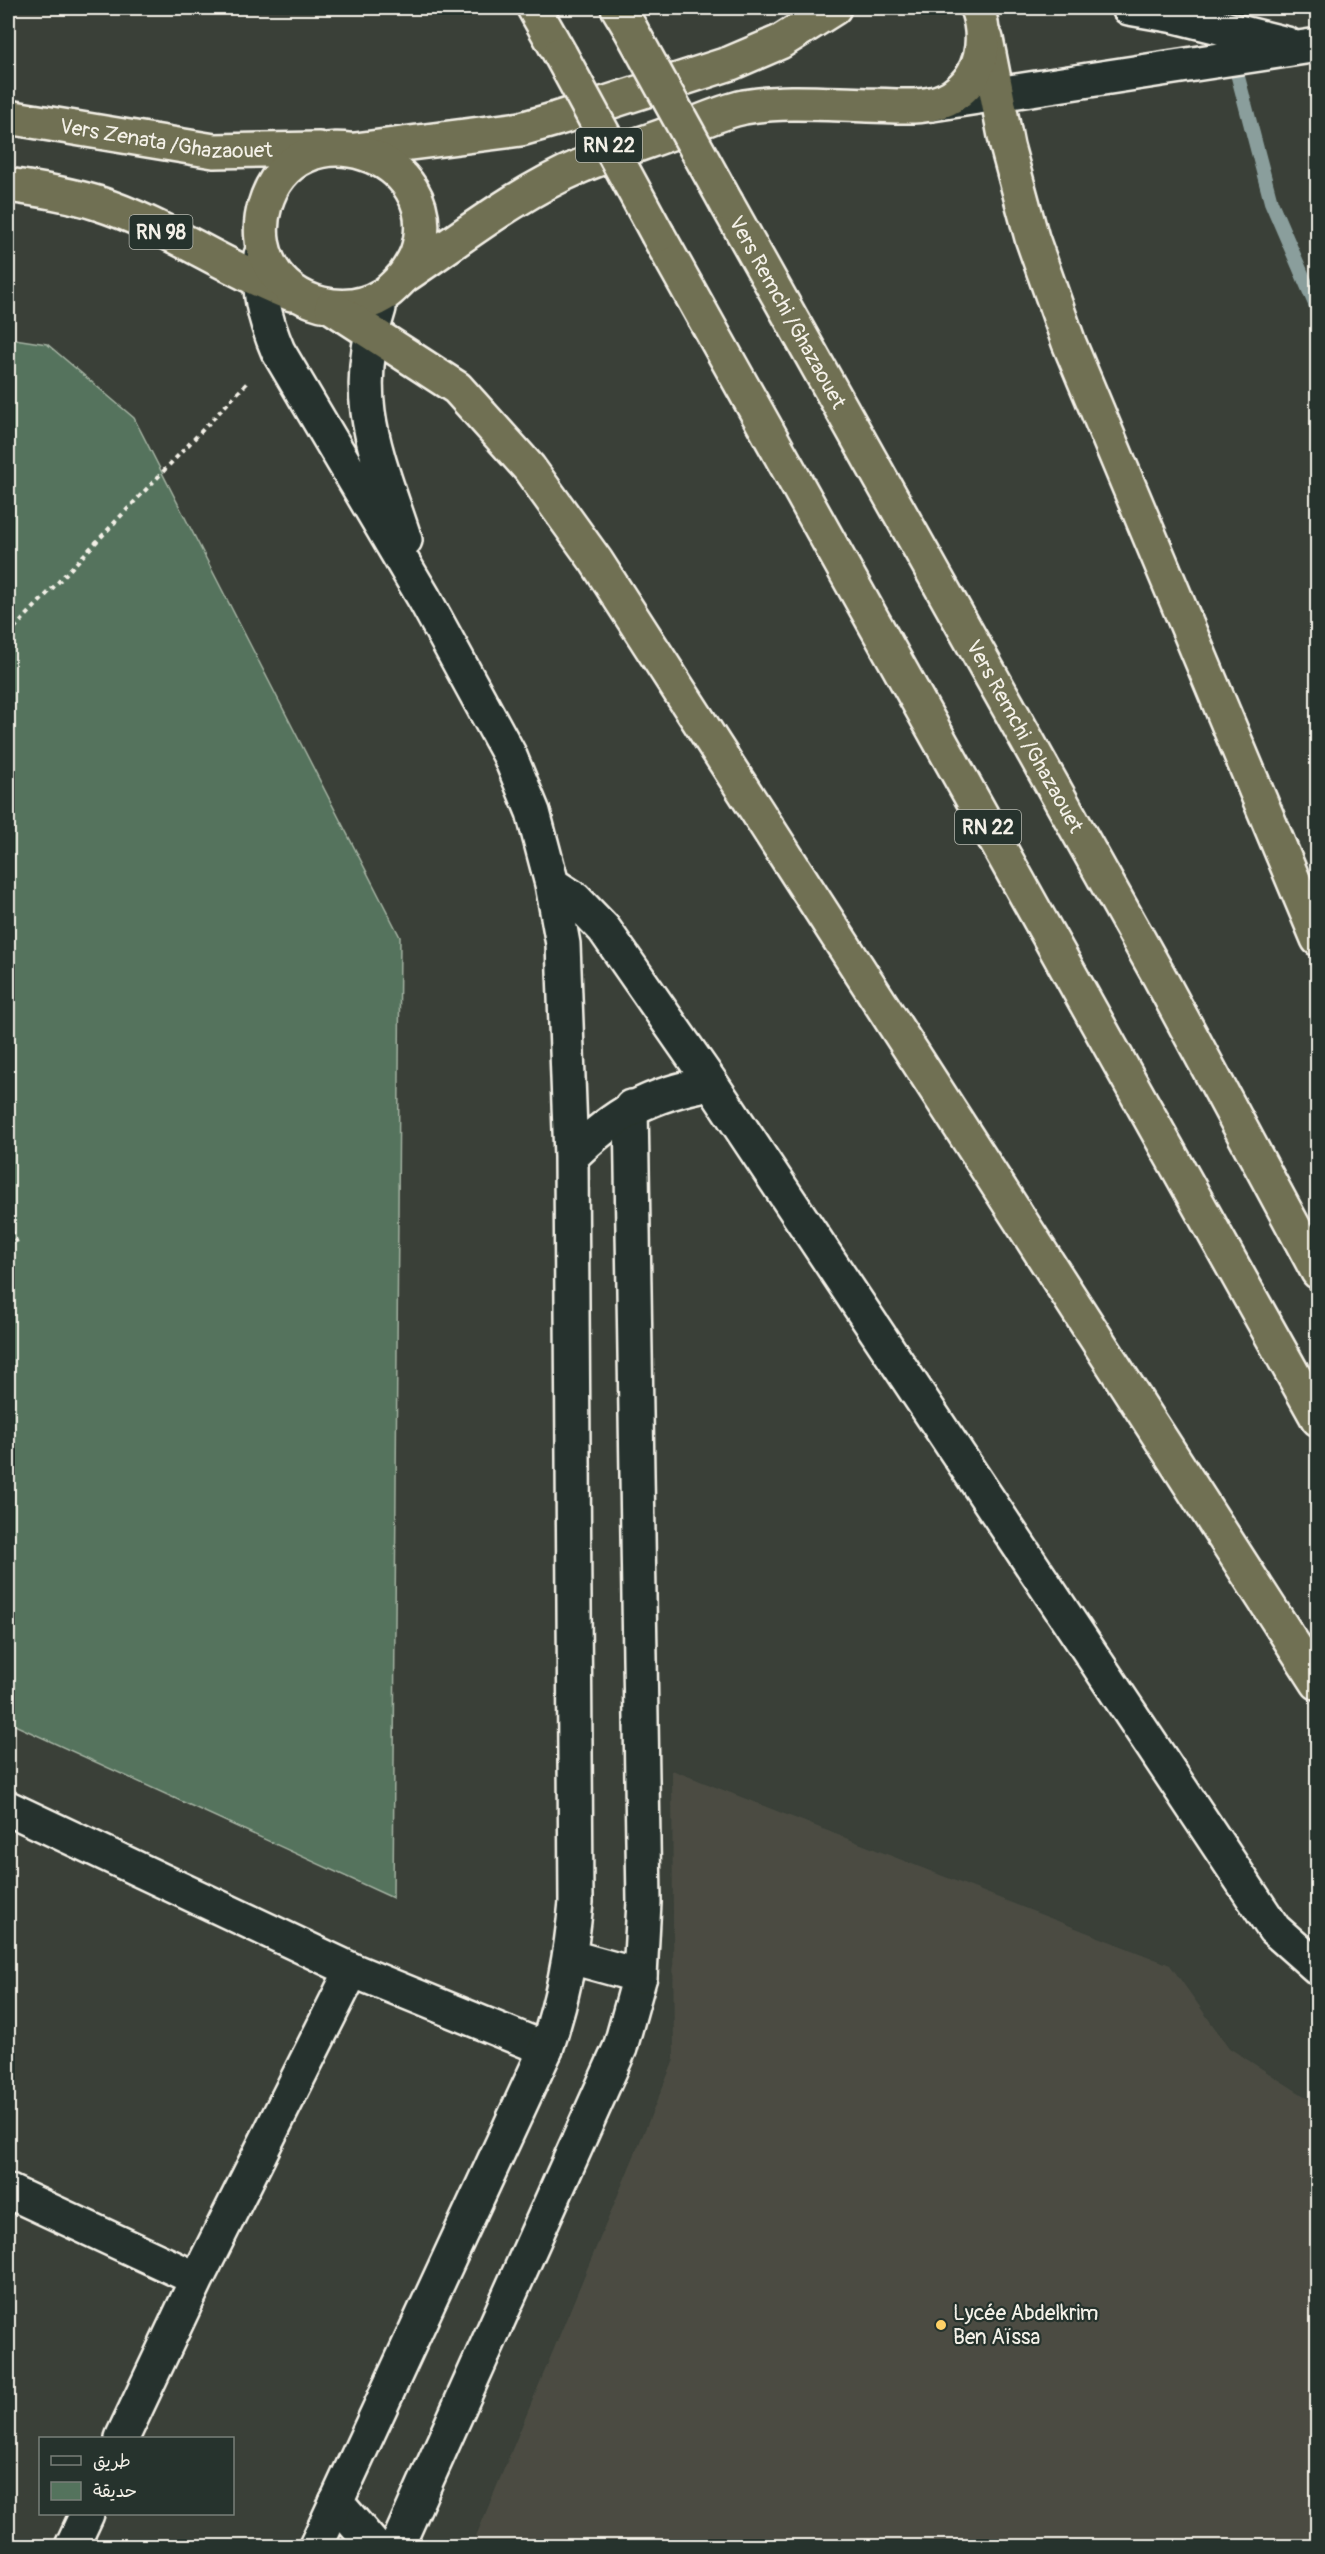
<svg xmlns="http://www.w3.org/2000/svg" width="1325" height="2554" font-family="Pangolin,'Playpen Sans Arabic',sans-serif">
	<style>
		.built { fill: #4b4c43 }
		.green { fill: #54735d; stroke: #a4b2a2; stroke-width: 1.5 }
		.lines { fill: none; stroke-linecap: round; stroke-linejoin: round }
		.stream { stroke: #8a9e9c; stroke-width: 14 }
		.street-casing { stroke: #f4f1e8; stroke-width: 38 }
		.secondary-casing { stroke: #f4f1e8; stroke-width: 38 }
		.highway-casing { stroke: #f4f1e8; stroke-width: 38 }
		.path { stroke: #f4f1e8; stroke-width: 4; stroke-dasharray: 4.5 4.5; stroke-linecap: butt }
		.street { stroke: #26332d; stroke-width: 33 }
		.secondary { stroke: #26332d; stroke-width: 33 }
		.highway { stroke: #706f52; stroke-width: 33 }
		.highway-bridge-casing { stroke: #f4f1e8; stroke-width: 38; stroke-linecap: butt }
		.highway-bridge { stroke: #706f52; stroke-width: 33 }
		.poi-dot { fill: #ffd166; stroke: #26332d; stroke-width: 2 }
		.labels { text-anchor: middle; stroke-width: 4.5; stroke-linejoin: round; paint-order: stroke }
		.shield { fill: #26332d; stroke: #b6b8b0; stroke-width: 1.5 }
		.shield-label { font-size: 20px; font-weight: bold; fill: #f4f1e8 }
		.street-label { font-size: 21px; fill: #f4f1e8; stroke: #26332d }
		.poi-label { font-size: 21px; fill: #f4f1e8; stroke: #26332d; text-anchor: start }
	</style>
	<rect width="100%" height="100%" fill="#3a4038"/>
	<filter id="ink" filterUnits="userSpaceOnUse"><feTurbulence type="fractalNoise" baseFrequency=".0167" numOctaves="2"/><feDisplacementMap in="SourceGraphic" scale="12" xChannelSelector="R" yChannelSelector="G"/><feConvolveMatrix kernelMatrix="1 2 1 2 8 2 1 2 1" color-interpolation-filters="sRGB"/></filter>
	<g filter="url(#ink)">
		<path class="built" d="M672,1770l498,195 59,83 88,56v442h-845l202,-486z"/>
		<path class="green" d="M8,338l39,6 87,74 266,519 -7,961 -385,-176z"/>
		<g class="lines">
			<path class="stream" d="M1233,58l38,144 47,109"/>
			<g class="street-casing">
				<path id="street" d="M1129,8l46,8 112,28
					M932,104l386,-59
					M8,1808l344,162 194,79
					M8,2191l189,88
					M122,2438l75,-159 155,-309
					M336,2502l38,44
					M72,2546l15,-32
					M397,2546l223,-498 20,-72 4,-74 -13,-795"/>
			</g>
			<g class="secondary-casing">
				<path id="secondary" d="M261,255c-3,36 3,63 17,96l146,247 85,156 24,58 19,72 11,60 8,213 5,745c-5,53 -13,97 -30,147l-230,497
					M379,308c-30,91 -2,146 26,232
					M552,884l23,15 29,30 107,154 563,846 44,39
					M571,1157c44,-44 79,-63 140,-74
					M571,1957l69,19"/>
			</g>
			<g class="highway-casing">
				<g id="highway">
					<path d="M534,8l26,46"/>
					<path d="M618,8l12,20"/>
					<path d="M986,39l21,107 25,92 37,105 249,596"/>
					<path id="s1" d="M8,117l206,34 105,-2"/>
					<path d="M355,150l166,-21 35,-10 175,-56 49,-21 54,-34"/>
					<path d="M8,185c29,4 60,9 89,18 67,21 129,66 195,91"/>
					<path id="s2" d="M727,204l432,772 159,296"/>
					<path d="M658,235l660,1184"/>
					<path d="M403,277c5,-7 11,-16 14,-24 33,-99 -122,-150 -152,-48 -6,20 -5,43 6,62 22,38 75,51 112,28 7,-4 14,-12 20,-18 57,-38 114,-84 178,-111 29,-12 60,-22 90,-33 23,-8 49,-21 73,-26 40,-7 82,-3 123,-2 27,0 61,6 85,-9 31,-20 36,-56 25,-88"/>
					<path d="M332,307l125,81 72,80 67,93 722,1122"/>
				</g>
			</g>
			<path class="path" d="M8,635l240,-253
				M8,1222l9,21"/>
			<use href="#street" class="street"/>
			<use href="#secondary" class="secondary"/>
			<use href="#highway" class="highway"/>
			<g class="highway-bridge-casing">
				<path id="highway-bridge" d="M630,28l97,176
					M560,54l98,181"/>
			</g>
			<use href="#highway-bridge" class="highway-bridge"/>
		</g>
	</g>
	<circle class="poi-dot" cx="941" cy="2325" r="6"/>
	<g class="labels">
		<g class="shield">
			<rect x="576" y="128" width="66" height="34" rx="4.5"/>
			<rect x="129.5" y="215" width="63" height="34" rx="4.5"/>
			<rect x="955" y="810" width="66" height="34" rx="4.5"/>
		</g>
		<g class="shield-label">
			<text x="609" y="152">RN 22</text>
			<text x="161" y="239">RN 98</text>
			<text x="988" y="834">RN 22</text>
		</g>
		<g class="street-label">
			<text dy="7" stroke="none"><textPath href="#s1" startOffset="160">Vers Zenata /Ghazaouet</textPath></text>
			<text dy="7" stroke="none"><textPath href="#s2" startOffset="124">Vers Remchi /Ghazaouet</textPath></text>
			<text dy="7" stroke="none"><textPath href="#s2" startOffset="610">Vers Remchi /Ghazaouet</textPath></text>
		</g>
		<g class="poi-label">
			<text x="953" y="2320">Lycée Abdelkrim<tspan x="953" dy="24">Ben Aïssa</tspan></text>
		</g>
	</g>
	<rect width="1325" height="2554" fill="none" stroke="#26332d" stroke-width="30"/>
	<rect x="15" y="15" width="1295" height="2524" fill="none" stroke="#f4f1e8" stroke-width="2" filter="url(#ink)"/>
	<rect x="39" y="2437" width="195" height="78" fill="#26332d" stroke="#787f78" stroke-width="1.5"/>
	<rect x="51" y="2456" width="30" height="9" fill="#26332d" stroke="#787f78" stroke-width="1.5"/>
	<text x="93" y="2467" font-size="18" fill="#f4f1e8">طريق</text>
	<rect x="51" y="2482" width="30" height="18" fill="#54735d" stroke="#787f78" stroke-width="1.5"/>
	<text x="93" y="2497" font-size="18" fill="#f4f1e8">حديقة</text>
</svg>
